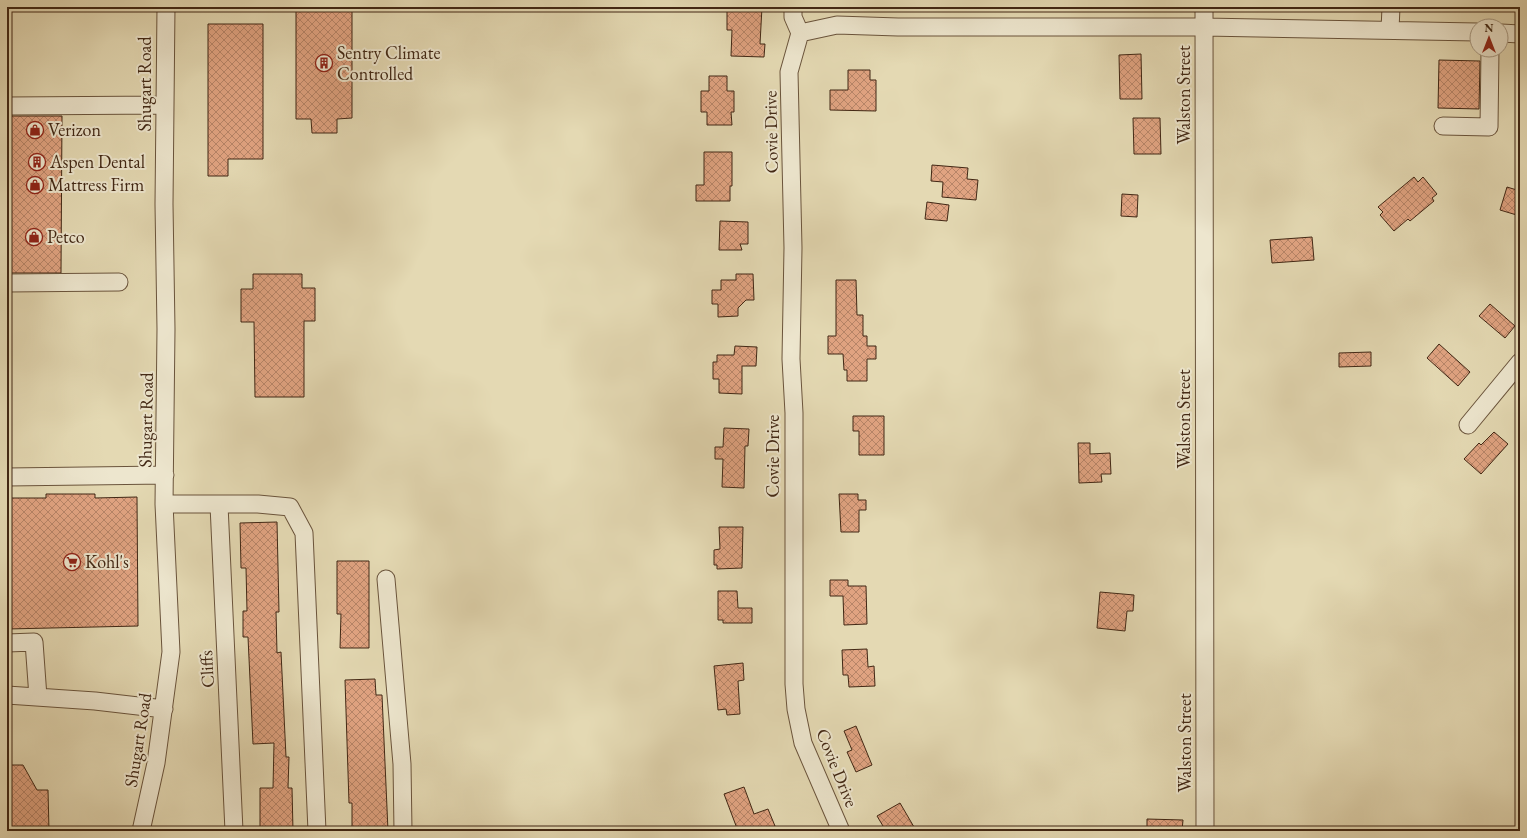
<svg xmlns="http://www.w3.org/2000/svg" width="1527" height="838" font-family="'EB Garamond',serif">
	<style>
		.building { fill: url(#building-cross-hatch); stroke: #412714 }
		.lines { fill: none; stroke-linecap: round; stroke-linejoin: round }
		.minor-casing { stroke: #6a543c; stroke-width: 19 }
		.minor { stroke: #ede6ce; stroke-width: 17 }
		.labels { text-anchor: middle; stroke-width: 4; stroke-linejoin: round; paint-order: stroke }
		.poi-label { font-size: 18px; fill: #412714; stroke: #ede6ce; text-anchor: start }
		.street-label { font-size: 18px; fill: #412714; stroke: #ede6ce }
	</style>
	<defs>
		<pattern id="building-cross-hatch" width="8" height="8" patternUnits="userSpaceOnUse"><rect width="8" height="8" fill="#e0a381"/><path d="M0 0l8 8M0 8l8-8" fill="none" stroke="#b78568"/></pattern>
	</defs>
	<rect width="100%" height="100%" fill="#e4d9b3"/>
	<filter id="stains"><feTurbulence type="fractalNoise" baseFrequency=".005" numOctaves="4"/><feColorMatrix values="0 0 0 0 .2 0 0 0 0 .09 0 0 0 0 .02 0 0 0 .5 -.17"/></filter>
	<radialGradient id="worn" r=".72"><stop offset=".6" stop-color="#630" stop-opacity="0"/><stop offset="1" stop-color="#630" stop-opacity=".3"/></radialGradient>
	<path class="building" d="M296,7h56v111l-15,1v14h-25l-1,-14h-15z
		M727,7h35l-2,37h5l-1,13 -33,-1 1,-26h-5z
		M208,24h55v135h-35v17h-20z
		M1141,54l1,45h-22l-1,-44z
		M1439,60l41,1 -1,48 -41,-1z
		M848,70h22v10h6v31l-46,-1v-20h18z
		M709,76h18v15h7v21h-3l1,13h-25v-13h-6v-21h8z
		M9,116h53l-1,157h-54z
		M1133,118h27l1,36h-27z
		M704,152h28v34h-2v15h-34v-16h8z
		M932,165l36,3 -1,11 11,1 -2,20 -34,-3 1,-15 -12,-1z
		M1414,177l4,5 5,-5 14,17 -5,4 2,3 -24,20 -2,-2 -14,12 -14,-16 3,-3 -5,-5z
		M1507,187l13,4v25l-20,-6z
		M1122,194l16,1 -1,22 -16,-1z
		M927,202l22,3 -2,16 -22,-2z
		M720,221l28,1v22h-8l2,6h-23z
		M1312,237l2,23 -42,3 -2,-23z
		M253,274h49v14h13v33h-11v76h-49l-1,-75h-13v-33h12z
		M736,274h17l1,26h-8l-8,8v8l-20,1v-13h-6v-14h9v-10h15z
		M836,280h20l1,35h6v21h4v10h9v13h-9v22h-20v-11h-3l-1,-16h-15v-18h8z
		M1490,304l25,22 -10,12 -26,-22z
		M1439,344l31,28 -12,14 -31,-28z
		M735,346l22,1 -1,19h-14v28l-23,-1v-14h-6v-17h4v-7h17z
		M1371,352v14l-32,1v-14z
		M853,416h31v39h-25v-24h-6z
		M724,428l25,1 -1,17h-3l-1,42 -22,-1 1,-28h-8v-12h8z
		M1494,432l14,12 -27,30 -17,-15 15,-16 2,2z
		M1078,443h12v11l20,-1 1,21h-10l1,8 -23,1z
		M46,494h49v4l42,-1 1,129 -131,3v-131h39z
		M839,494h19v6h8v10h-7v22h-18z
		M277,522l2,90h-3l1,41 4,-1 5,105h3l-1,31h4l1,43h-33v-43h13l1,-45 -21,1 -5,-107h-5v-26h4l-1,-43h-5l-1,-45z
		M719,527h24l-1,41 -25,1v-4h-3v-15l6,-1z
		M337,561h32v87h-29l1,-34h-4z
		M830,580h18v6h18l1,38 -23,1 -1,-29h-13z
		M718,591h19l1,17h14v15h-29v-3h-5z
		M1100,592l34,3 -1,16h-6l-2,20 -28,-3z
		M867,649l1,18 6,-1 1,20 -26,1 -1,-12h-5l-1,-25z
		M743,663l1,17 -6,1 2,33 -13,1 -1,-6 -8,1 -4,-44z
		M375,679l1,16h6l6,136h-36v-28h-3l-4,-123z
		M856,726l16,39 -16,7 -9,-20 5,-2 -8,-19z
		M7,765h16l14,25h11l1,41h-42z
		M744,787l10,27 14,-5 7,17 -13,5h-24l-14,-37z
		M900,803l14,24 -8,4h-20l-9,-15z
		M1147,819l36,1 -1,11h-35z"/>
	<g class="lines">
		<g class="minor-casing">
			<path id="minor" d="M793,7v10l7,16
				M1204,7l1,824
				M1390,30l1,-23
				M1501,33l19,1
				M7,106l158,-1
				M1443,126l46,1 1,-77
				M7,283l112,-1
				M1468,425l52,-63
				M7,477l158,-2
				M164,504h94l32,3 14,26 13,298
				M219,505l15,326
				M386,579l16,185 1,67
				M7,643l27,-1 4,55
				M7,695l88,6 69,8
				M141,831l15,-68 15,-111 -7,-148 2,-175 -2,-125 2,-197
				M841,831l-38,-88 -7,-34 -2,-25v-271l-3,-54 2,-111 -4,-176 11,-39 37,-8 61,2h306l273,5"/>
		</g>
		<use href="#minor" class="minor"/>
	</g>
	<defs>
		<g id="building-ring" transform="scale(0.9)"><circle r="9.5" fill="#ede6ce" stroke="#8f2418" stroke-width="1.5"/><path d="M-4-6H4V6H1V3H-1V6H-4ZM-2.5-4.3h1.7v1.8h-1.7ZM.8-4.3h1.7v1.8H.8ZM-2.5-1h1.7V.8h-1.7ZM.8-1h1.7V.8H.8Z" fill="#8f2418"/></g>
		<g id="shop-ring" transform="scale(0.9)"><circle r="9.5" fill="#ede6ce" stroke="#8f2418" stroke-width="1.5"/><path d="M-5-2.5h2.3a2.7 3.5 0 0 1 5.4 0H5L5.5 6h-11ZM-1.5-2.5h3a1.5 2.3 0 0 0-3 0Z" fill="#8f2418"/></g>
		<g id="supermarket-ring" transform="scale(0.9)"><circle r="9.5" fill="#ede6ce" stroke="#8f2418" stroke-width="1.5"/><path d="M-6-5.5h2.5l.6 2H6L4.5 2H-2.5L-4.4-4H-6ZM-1.5 3.2a1.3 1.3 0 1 0 .1 0ZM3 3.2a1.3 1.3 0 1 0 .1 0Z" fill="#8f2418"/></g>
	</defs>
	<g fill-rule="evenodd">
		<use href="#building-ring" x="324" y="63"/>
		<use href="#shop-ring" x="35" y="130"/>
		<use href="#building-ring" x="37" y="162"/>
		<use href="#shop-ring" x="35" y="185"/>
		<use href="#shop-ring" x="34" y="237"/>
		<use href="#supermarket-ring" x="72" y="562"/>
	</g>
	<g class="labels">
		<g class="poi-label">
			<text x="337" y="59">Sentry Climate<tspan x="337" dy="21">Controlled</tspan></text>
			<text x="48" y="136">Verizon</text>
			<text x="50" y="168">Aspen Dental</text>
			<text x="48" y="191">Mattress Firm</text>
			<text x="47" y="243">Petco</text>
			<text x="85" y="568">Kohl's</text>
		</g>
		<g class="street-label">
			<text transform="translate(145 84) rotate(-90)" y="6">Shugart Road</text>
			<text transform="translate(1184 95) rotate(-90)" y="6">Walston Street</text>
			<text transform="translate(771 132) rotate(-91)" y="6">Covie Drive</text>
			<text transform="translate(1184 419) rotate(-90)" y="6">Walston Street</text>
			<text transform="translate(146 420) rotate(-89)" y="6">Shugart Road</text>
			<text transform="translate(773 456) rotate(-90)" y="6">Covie Drive</text>
			<text transform="translate(207 669) rotate(-93)" y="6">Cliffs</text>
			<text transform="translate(138 740) rotate(-81)" y="6">Shugart Road</text>
			<text transform="translate(1185 743) rotate(-90)" y="6">Walston Street</text>
			<text transform="translate(837 768) rotate(68)" y="6">Covie Drive</text>
		</g>
	</g>
	<rect width="1527" height="838" fill="none" stroke="#e4d9b3" stroke-width="24"/>
	<rect x="8" y="8" width="1511" height="822" fill="none" stroke="#412714" stroke-width="2"/>
	<rect x="12" y="12" width="1503" height="814" fill="none" stroke="#412714"/>
	<g transform="translate(1489 38)"><circle r="19" fill="#ede6ce" stroke="#a89a84"/>
	<path d="M0-3L7 15L0 10L-7 15Z" fill="#8f2418"/>
	<text y="-6" font-size="11" font-weight="bold" text-anchor="middle" fill="#412714">N</text>
	</g>
	<rect width="100%" height="100%" filter="url(#stains)"/>
	<rect width="100%" height="100%" fill="url(#worn)"/>
</svg>
